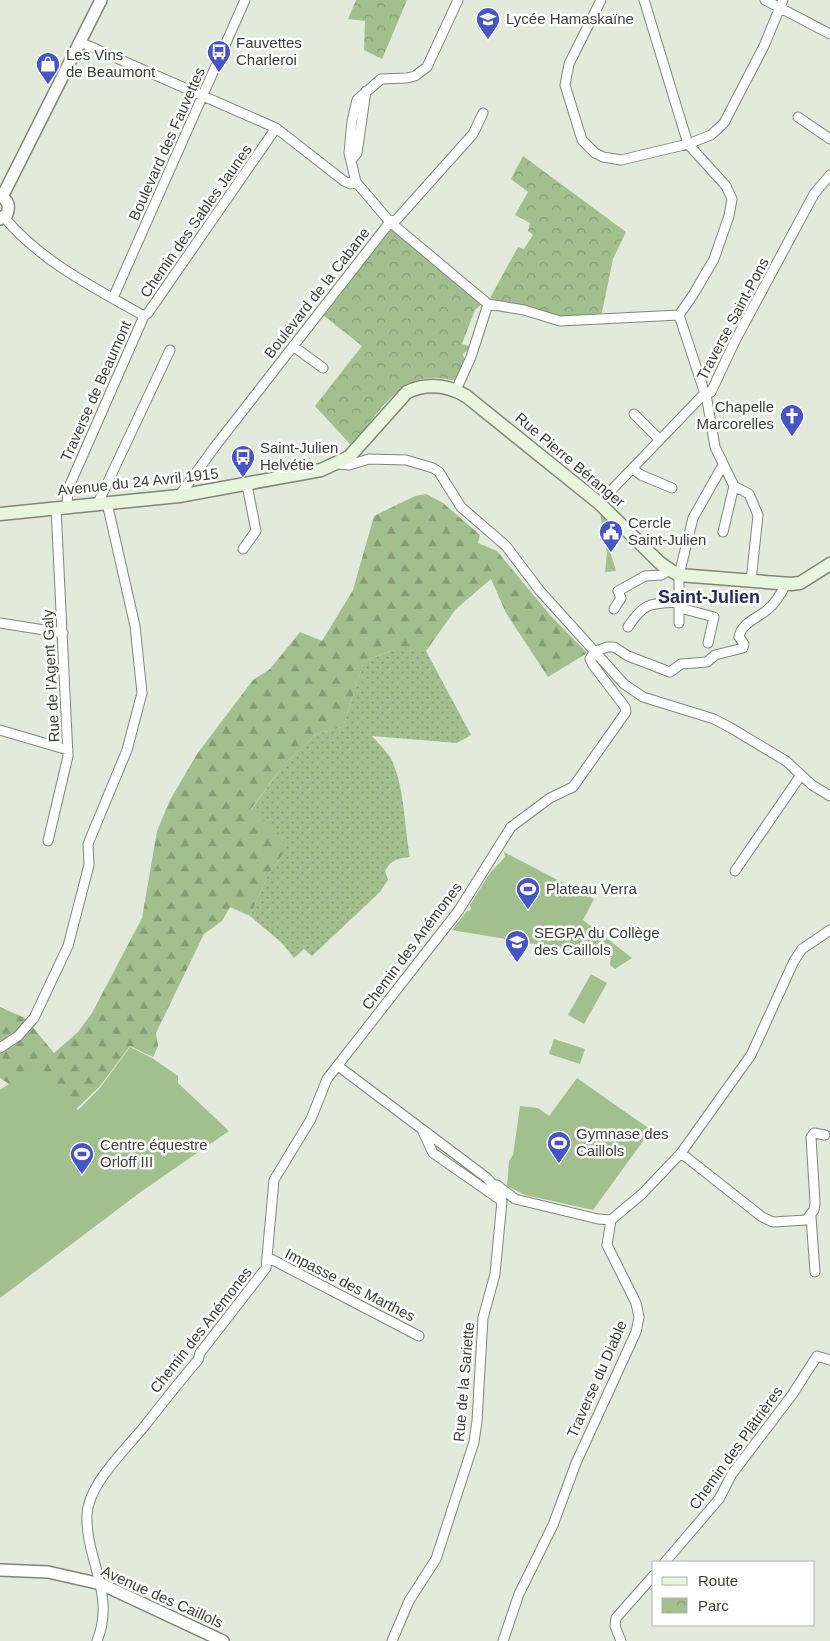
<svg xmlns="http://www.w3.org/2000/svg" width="830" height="1641" font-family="Arial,sans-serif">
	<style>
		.grass { fill: url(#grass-dots) }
		.forest { fill: url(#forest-firs) }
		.park { fill: url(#park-crowns) }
		.pitch { fill: #a2bf8e }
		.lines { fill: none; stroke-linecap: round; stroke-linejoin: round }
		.minor-casing { stroke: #7f877a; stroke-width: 11 }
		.tertiary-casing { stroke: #7f877a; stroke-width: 14 }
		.secondary-casing { stroke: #7f877a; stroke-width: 15 }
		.minor { stroke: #fff; stroke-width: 9 }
		.tertiary { stroke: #fff; stroke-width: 11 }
		.secondary { stroke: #e8f6de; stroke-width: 12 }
		.labels { text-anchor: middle; stroke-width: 5; stroke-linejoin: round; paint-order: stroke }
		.poi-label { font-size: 15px; fill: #3b3e39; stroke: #fff; text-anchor: start }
		.street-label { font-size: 15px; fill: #3b3e39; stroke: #fff }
		.quarter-label { font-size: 18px; font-weight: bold; fill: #232c65; stroke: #fff }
	</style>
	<defs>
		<pattern id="grass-dots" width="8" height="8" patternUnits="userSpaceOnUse" patternTransform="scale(1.25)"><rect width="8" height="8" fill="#a2bf8e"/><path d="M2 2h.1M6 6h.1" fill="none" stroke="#859d75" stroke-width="1.8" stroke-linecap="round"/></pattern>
		<pattern id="forest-firs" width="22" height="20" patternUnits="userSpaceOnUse" patternTransform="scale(1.25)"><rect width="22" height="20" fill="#a2bf8e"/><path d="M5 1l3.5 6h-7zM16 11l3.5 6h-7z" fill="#859d75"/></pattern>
		<pattern id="park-crowns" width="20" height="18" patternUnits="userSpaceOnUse" patternTransform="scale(1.25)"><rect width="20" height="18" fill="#a2bf8e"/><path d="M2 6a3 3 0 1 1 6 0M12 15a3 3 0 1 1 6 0" fill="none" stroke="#859d75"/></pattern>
	</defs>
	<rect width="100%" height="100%" fill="#e2eadc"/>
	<path class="grass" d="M391,651h35l45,84 -14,8 -85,-7c6,7 13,14 18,21 15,28 14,69 20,100 -13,2 -18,2 -25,14l3,9 -8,12 -68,64 -8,-7 -10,9 -12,-15 -32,-27 18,-41 15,-21 -32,-44 31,-43 34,-33 27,-7 21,-66z"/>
	<path class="forest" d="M426,494l17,9 37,32 -2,8 19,8 53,64 37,38 -39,24 -42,-64 -15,-34 -35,30 -30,42h-35l-27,10 -21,66 -27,7 -34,33 -31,42 32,28v17l-15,21 -18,41 -20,-9 -8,14 -18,13 -48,99 2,13 -5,11 -23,-11 -30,40 -35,34 -65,-30 9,-6 -9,-6v-71l25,11 29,35 24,-21 14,-19 50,-95 15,-87 13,-31 27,-46 56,-74 17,-11 30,-37 22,9 31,-51 21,-74 41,-20z"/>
	<path class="park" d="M356,0h51l-25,59 -18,-9 1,-29 -17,-2z
		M523,156l103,76 -13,27 -12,58 -44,1 -67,-20 28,-51 6,2 9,-14 -5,-4 2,-8 -15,-8 13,-23 -17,-13z
		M391,227l91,77 -7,6 -13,34 10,3 -9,7 2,8 -8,19c-8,-1 -17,-4 -26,-3 -39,2 -55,43 -81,66l-35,-38 47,-60 -39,-31z"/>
	<path class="pitch" d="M600,513l19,19v8l-9,11 6,20 -11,1 2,-19z
		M504,852l90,47 -11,21 49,38 -17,11 -5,-4 1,-8 -159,-27 15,-19 4,-1 -1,-5 20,-32 15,-16z
		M591,974l16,9 -23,41 -16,-9z
		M554,1039l31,10 -5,15 -31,-10z
		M130,1047l22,11 26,18v7l51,48 -87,60 -142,107v-208l40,-24 38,44 22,-22z
		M577,1078l74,52 -58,80 -68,-15 -18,-9 2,-25 4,-6 7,-49 18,2 11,8z"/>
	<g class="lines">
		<g class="minor-casing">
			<path id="minor" d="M458,0l-31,67 -12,9 -8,2 -26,1 -24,21 -5,21 -3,32 7,29 34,40 98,82 36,6 36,11 119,-6
				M601,0l-32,64 -4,21 17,55 13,13 8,4 18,3 67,-16 23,-9 13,-12 40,-77 19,-46
				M644,0l44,144 38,42 6,13 -3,17 -15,43 -21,36 -14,20
				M765,0l65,34
				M80,42l196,86
				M798,117l32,22
				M352,159l5,-6 9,-62
				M4,217c36,44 91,71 140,99
				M113,298l132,-298
				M679,315l28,85 8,47 19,39 15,8 9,21 -7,66
				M293,346l30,22
				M456,390l15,-33 17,-53
				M634,414l26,26
				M337,464l12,1 20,-6 37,1 27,8 6,4 22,35 45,39 34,45 84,93 19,13 71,22 17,9 55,33 26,24 18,11
				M633,469l8,6 31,13
				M179,496l38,-52 173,-222 7,-3 76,-85 10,-21
				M98,503l72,-153
				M599,503l104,-108 8,-3 24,-51 79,-147 16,-19
				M67,506l1,-17 76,-173 4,-3 128,-185 68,53 7,3 5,-2
				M723,532l11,-46
				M243,549l13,-18 -9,-46
				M680,608l34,9 -6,26
				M614,609l7,-11 -3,-7 27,-15 16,-1 9,-5
				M0,623l63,10
				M679,623v-48l14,-57 30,-53
				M628,627c17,-26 23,-23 52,-25
				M594,652l13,-5h7l14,9 42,16 11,-8 26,-2 8,-7 28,-7 1,-4 -5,-7c2,-14 19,-19 28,-27 9,-7 14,-16 19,-26
				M0,730l68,20
				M48,841l20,-85 -12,-248
				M735,871l66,-96
				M0,1048l18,-12 16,-18 34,-72 21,-81 -1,-21 39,-94 15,-57 -7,-67 -28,-123
				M338,1066l149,112 11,12 4,11 -7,73 -12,44 -6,103 -3,21 -38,117 -27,42 -17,40
				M423,1132l10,21 69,48
				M681,1153l81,64 11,5 33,-2 8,-10 1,-7 -4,-66 3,-4 11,2
				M497,1185l18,14 83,20 13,1
				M811,1217l4,55
				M269,1258l150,78
				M665,1562l54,-63 13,-25 60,-79 25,-39 13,4
				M97,1641c19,-47 -12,-82 -10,-127 2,-30 37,-63 56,-86 18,-23 36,-46 55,-68l2,-7 66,-85 8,-88 37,-61 16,-40 132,-169 52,-83 39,-29 23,-11 53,-75 -1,-5 -32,-42 -3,-6 4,-7
				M503,1641l16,-47 34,-69 23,-62 60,-131 3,-15 -3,-14 -29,-58 4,-25 31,-26 39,-41 70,-98 43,-94 8,-12 28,-19
				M621,1641l-6,-15 1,-8 38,-43"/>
		</g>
		<g class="tertiary-casing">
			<path id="tertiary" d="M0,196c8,4 10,10 7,18l-7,5
				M2,197l99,-197
				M0,1570l48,2 53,12 122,57"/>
		</g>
		<g class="secondary-casing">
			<path id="secondary" d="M0,514l179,-18 142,-26 28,-13 58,-65c20,-9 39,-8 59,4l133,107 61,60 10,7 9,5 112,9 9,-1 30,-19"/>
		</g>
		<use href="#minor" class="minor"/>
		<use href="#tertiary" class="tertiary"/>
		<use href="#secondary" class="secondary"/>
	</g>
	<defs>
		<g id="school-pin" transform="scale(1.25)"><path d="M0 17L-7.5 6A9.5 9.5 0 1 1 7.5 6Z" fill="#4654c8" stroke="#fff"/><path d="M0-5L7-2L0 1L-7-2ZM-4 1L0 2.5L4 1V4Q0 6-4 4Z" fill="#fff"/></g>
		<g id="bus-pin" transform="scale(1.25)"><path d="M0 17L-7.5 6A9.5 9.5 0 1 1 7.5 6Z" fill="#4654c8" stroke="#fff"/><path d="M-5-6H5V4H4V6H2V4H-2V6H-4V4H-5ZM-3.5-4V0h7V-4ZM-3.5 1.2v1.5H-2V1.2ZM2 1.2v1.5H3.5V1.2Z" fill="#fff"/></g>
		<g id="shop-pin" transform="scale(1.25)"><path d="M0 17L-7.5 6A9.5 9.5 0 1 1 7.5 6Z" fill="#4654c8" stroke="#fff"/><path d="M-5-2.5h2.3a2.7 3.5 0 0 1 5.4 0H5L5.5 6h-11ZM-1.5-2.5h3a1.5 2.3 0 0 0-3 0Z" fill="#fff"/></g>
		<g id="church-pin" transform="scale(1.25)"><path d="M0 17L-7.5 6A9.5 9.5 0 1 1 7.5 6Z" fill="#4654c8" stroke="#fff"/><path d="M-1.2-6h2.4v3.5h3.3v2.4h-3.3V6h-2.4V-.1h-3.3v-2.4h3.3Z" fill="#fff"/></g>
		<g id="civic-pin" transform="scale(1.25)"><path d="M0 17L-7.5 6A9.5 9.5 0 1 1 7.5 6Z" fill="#4654c8" stroke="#fff"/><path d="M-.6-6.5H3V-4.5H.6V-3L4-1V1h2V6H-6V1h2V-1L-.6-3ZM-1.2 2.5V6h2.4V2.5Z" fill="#fff"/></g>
		<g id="stadium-pin" transform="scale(1.25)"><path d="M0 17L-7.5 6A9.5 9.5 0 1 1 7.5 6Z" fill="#4654c8" stroke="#fff"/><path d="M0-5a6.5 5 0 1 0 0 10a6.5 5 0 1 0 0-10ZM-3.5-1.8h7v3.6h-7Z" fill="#fff"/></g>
	</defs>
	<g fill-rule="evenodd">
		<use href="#school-pin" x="488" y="19"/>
		<use href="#bus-pin" x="219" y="52"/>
		<use href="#shop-pin" x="48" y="64"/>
		<use href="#church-pin" x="792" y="416"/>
		<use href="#bus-pin" x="243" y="457"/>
		<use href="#civic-pin" x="611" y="532"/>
		<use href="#stadium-pin" x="528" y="889"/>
		<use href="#school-pin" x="517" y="942"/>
		<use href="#stadium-pin" x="559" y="1143"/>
		<use href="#stadium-pin" x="82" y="1154"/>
	</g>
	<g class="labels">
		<g class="poi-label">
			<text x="506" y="24">Lycée Hamaskaïne</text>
			<text x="236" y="48">Fauvettes<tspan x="236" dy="17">Charleroi</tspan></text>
			<text x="66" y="60">Les Vins<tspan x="66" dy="17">de Beaumont</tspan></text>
			<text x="774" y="412" text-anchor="end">Chapelle<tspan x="774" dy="17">Marcorelles</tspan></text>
			<text x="260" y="453">Saint-Julien<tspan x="260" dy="17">Helvétie</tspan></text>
			<text x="628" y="528">Cercle<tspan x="628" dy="17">Saint-Julien</tspan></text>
			<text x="546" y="894">Plateau Verra</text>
			<text x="534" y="938">SEGPA du Collège<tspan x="534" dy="17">des Caillols</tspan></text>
			<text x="576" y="1139">Gymnase des<tspan x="576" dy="17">Caillols</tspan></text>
			<text x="100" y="1150">Centre équestre<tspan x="100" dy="17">Orloff III</tspan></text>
		</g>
		<g class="street-label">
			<text transform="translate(167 144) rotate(-66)" y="5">Boulevard des Fauvettes</text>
			<text transform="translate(196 221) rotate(-55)" y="5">Chemin des Sables Jaunes</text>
			<text transform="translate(317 293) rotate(-52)" y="5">Boulevard de la Cabane</text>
			<text transform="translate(733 319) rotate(-62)" y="5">Traverse Saint-Pons</text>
			<text transform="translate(96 391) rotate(-66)" y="5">Traverse de Beaumont</text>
			<text transform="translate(570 460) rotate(40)" y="5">Rue Pierre Béranger</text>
			<text transform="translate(138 482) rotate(-6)" y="5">Avenue du 24 Avril 1915</text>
			<text transform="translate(51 676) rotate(-93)" y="5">Rue de l'Agent Galy</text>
			<text transform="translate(412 946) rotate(-53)" y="5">Chemin des Anémones</text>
			<text transform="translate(350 1285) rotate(27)" y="5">Impasse des Marthes</text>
			<text transform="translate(201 1330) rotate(-52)" y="5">Chemin des Anémones</text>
			<text transform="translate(597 1379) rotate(-66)" y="5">Traverse du Diable</text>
			<text transform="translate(464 1382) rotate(-85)" y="5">Rue de la Sariette</text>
			<text transform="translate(736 1448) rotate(-54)" y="5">Chemin des Plâtrières</text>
			<text transform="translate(162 1597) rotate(24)" y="5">Avenue des Caillols</text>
		</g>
		<g class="quarter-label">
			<text x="709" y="603">Saint-Julien</text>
		</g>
	</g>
	<rect x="652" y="1561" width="162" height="65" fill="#ffffff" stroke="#b1b2b0"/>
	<rect x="662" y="1577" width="25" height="8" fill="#e8f6de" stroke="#b1b2b0"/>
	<text x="698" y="1586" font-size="15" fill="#3b3e39">Route</text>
	<rect x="662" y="1598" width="25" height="15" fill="url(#park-crowns)" stroke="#b1b2b0"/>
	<text x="698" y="1611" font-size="15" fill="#3b3e39">Parc</text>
</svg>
